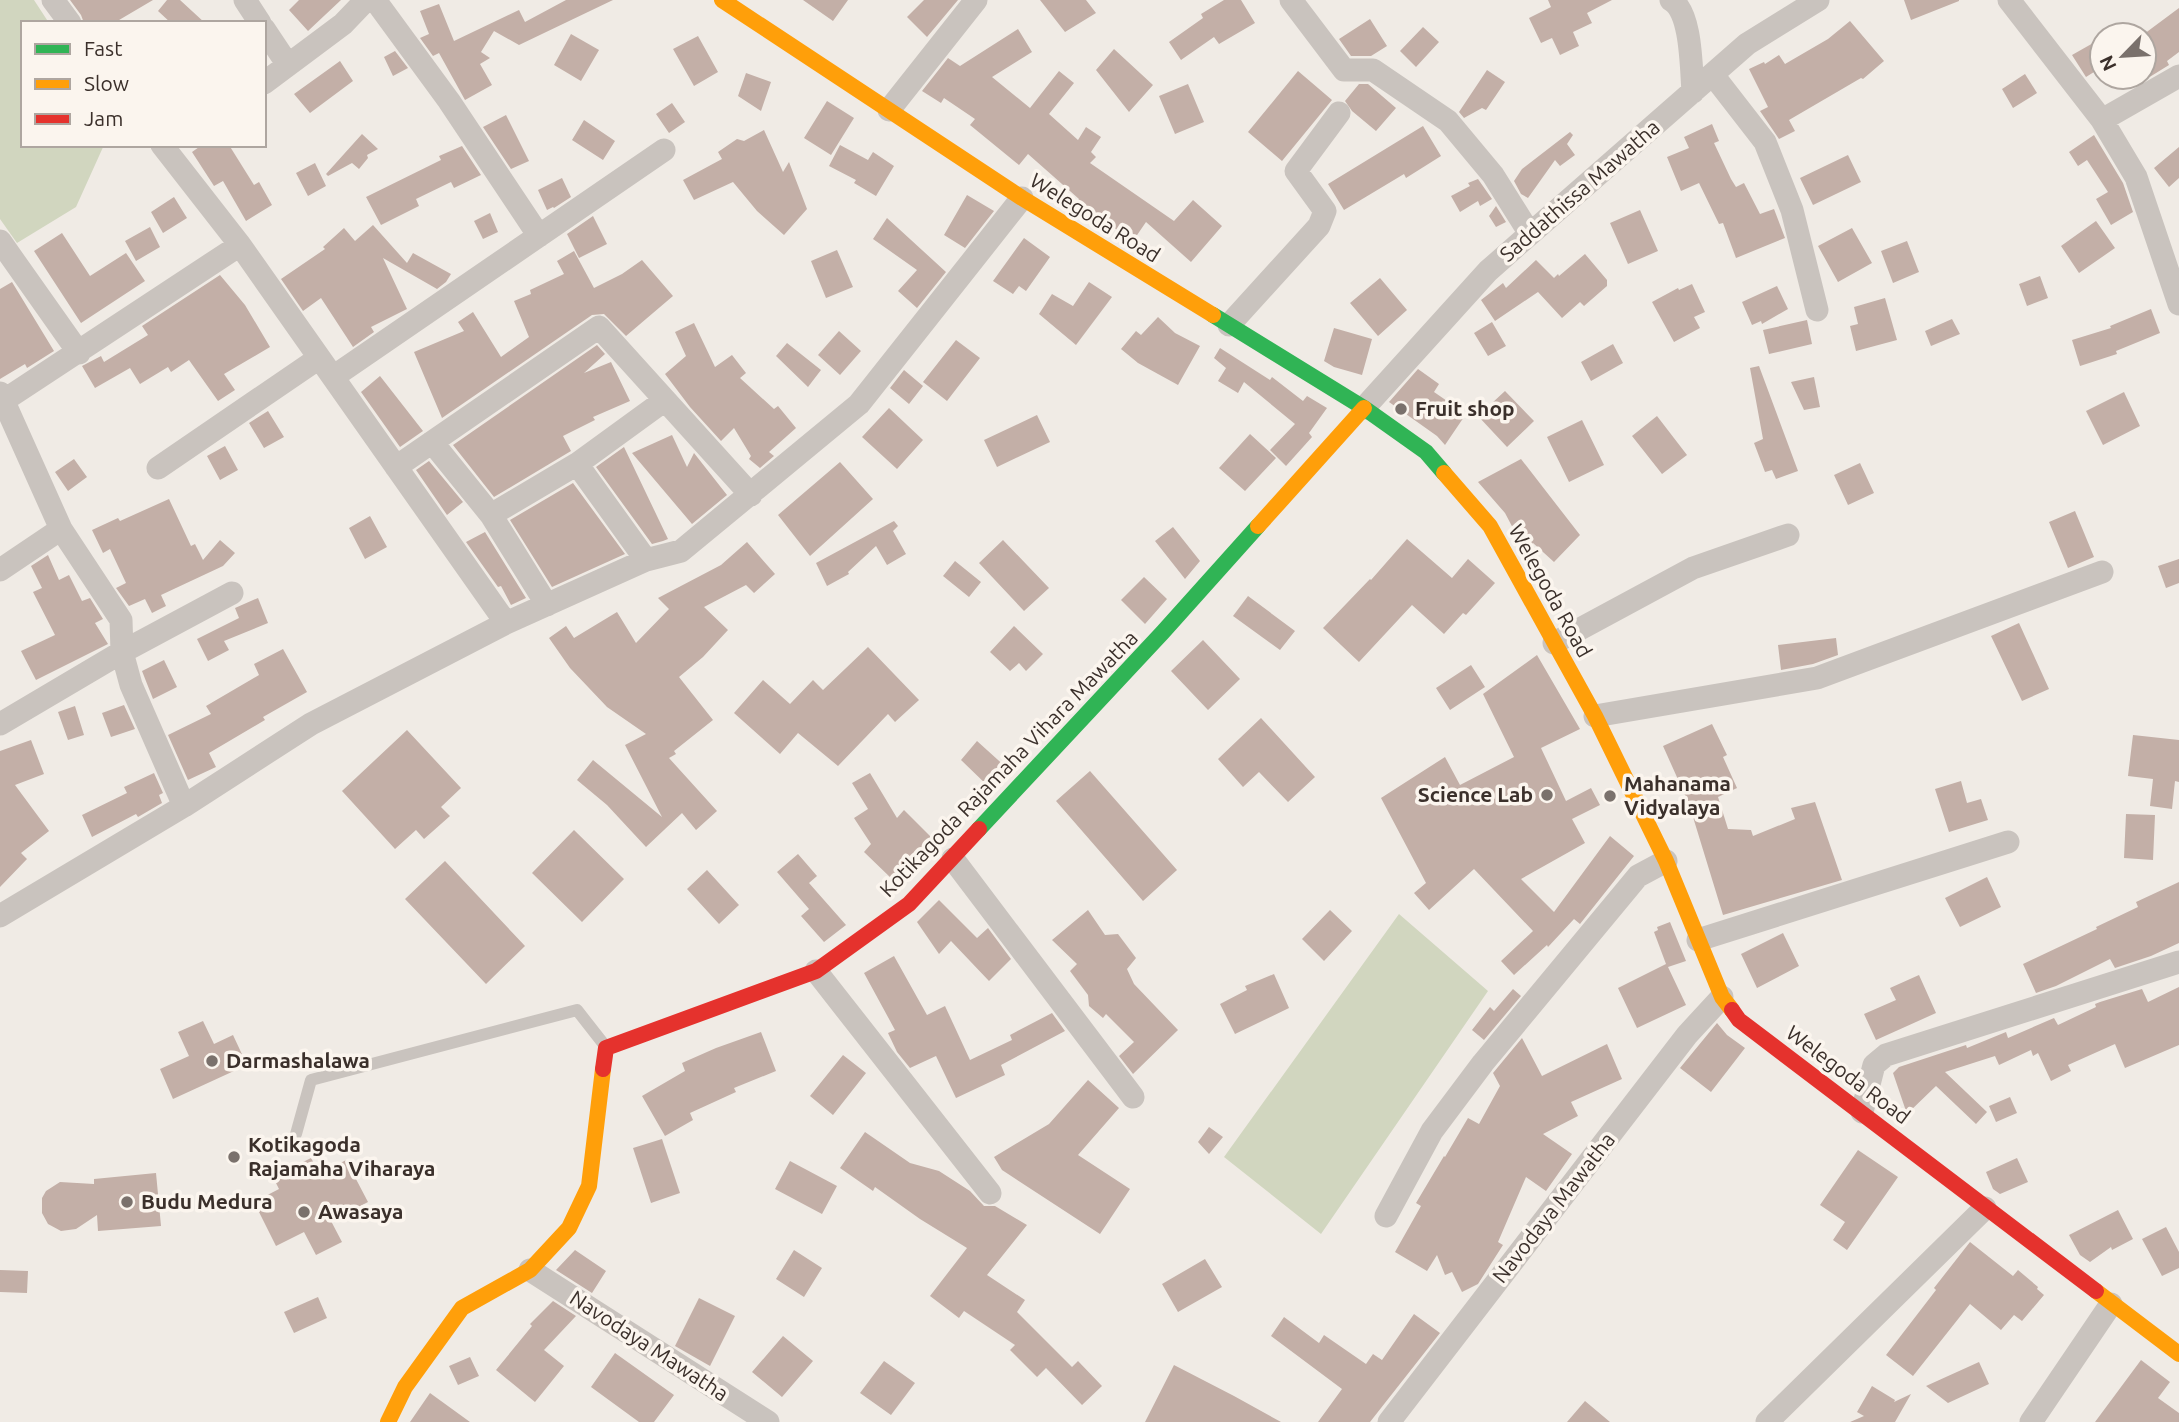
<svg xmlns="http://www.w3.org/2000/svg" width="2179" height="1422" font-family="Ubuntu,sans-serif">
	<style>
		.green { fill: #d1d6bf }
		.building { fill: #c3afa7 }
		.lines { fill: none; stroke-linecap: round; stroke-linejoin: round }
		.lane { stroke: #c9c3be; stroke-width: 12 }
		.street { stroke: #c9c3be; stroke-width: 23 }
		.fast { stroke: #30b455; stroke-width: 16 }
		.slow { stroke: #ff9f0a; stroke-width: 16 }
		.jam { stroke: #e5322d; stroke-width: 16 }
		.poi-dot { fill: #7a716c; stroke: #fbf5ee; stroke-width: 2.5 }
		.labels { text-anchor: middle; stroke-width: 7; stroke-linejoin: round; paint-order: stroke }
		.street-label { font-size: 21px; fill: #3b302b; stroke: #fbf5ee }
		.poi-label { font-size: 21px; font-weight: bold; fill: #3b302b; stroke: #fbf5ee; text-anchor: start }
	</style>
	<rect width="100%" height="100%" fill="#f0ebe5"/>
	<path class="green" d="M0,0h34l15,23h-26v122h81l-28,62 -59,36 -17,-24z
		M1399,914l89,77 -167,243 -97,-77z"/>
	<path class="building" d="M70,0h83l-39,23h-30l-3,-8z
		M167,0h13l25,23h-34l-13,-12z
		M299,0h42l-33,31 -19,-21z
		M566,0h47l-94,45 -25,-14 -13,21 9,6 -10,6 12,21 -27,15 -26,-47 -6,3 -13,-18 9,-4 -9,-23 19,-7 15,37 65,-31 6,12z
		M803,0h45l-15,21z
		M924,0h34l-31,37 -20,-20z
		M1040,0h46l10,13 -31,19z
		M1224,0h17l14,23 -36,21 -5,-7 -33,23 -12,-18 34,-24 -2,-4z
		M1548,0h64l-25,13 5,10 -19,9 6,14 -19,9 -8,-17 -11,5 -12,-25 22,-11z
		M1904,0h55v1l-48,19z
		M2179,8v44l-12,9 2,4 -21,13 -4,-8v-36z
		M1370,19l17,27 -16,10h-20l-12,-17z
		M1850,21l34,40 -21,18 -2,-1 -72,42 6,11 -16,8 -19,-28 8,-4 -19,-38 15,-7 1,2 14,-9 6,9 43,-25z
		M1423,27l16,15 -23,25 -16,-16z
		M1018,29l14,23 -40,25 38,31 29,-37 15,12 -25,31 29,26 8,-13 15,10 -10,15 5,5 -6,6 84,58 19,-21 29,26 -31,36 -45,-40 -13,19 -56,-39 2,-3 -51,-45 -9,11 -49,-40 5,-6 -31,-21 -3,5 -19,-12 26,-33 12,8z
		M571,34l28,16 -18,31 -27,-16z
		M698,36l20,36 -24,14 -21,-37z
		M2102,38v29l-16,10 -14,-22z
		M1114,49l39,36 -24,27 -33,-42z
		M395,51l13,17 -15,8 -9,-19z
		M340,61l13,20 -43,32 -16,-19z
		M1487,70l18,12 -19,28 -4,-2 -18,10 -5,-6z
		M1298,71l34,29 -50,61 -34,-29z
		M746,73l25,9 -10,29 -23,-15z
		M2025,74l12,19 -24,15 -11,-19z
		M1188,84l16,38 -29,12 -16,-38z
		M1359,84h9l28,24 -20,23 -24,-20 -7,-10z
		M827,101l27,17 -23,37 -27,-17z
		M672,103l13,19 -16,11 -13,-19z
		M506,115l23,46 -18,8 -28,-42z
		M584,120l31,21 -12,19 -31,-20z
		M1712,124l7,17 -5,2 17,36 5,8 8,-4 16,31 14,-5 11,29 -49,20 -13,-35 -4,1 -20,-41 -18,8 -14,-34 22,-9 -5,-11z
		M1423,126l18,30 -35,22 -2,-4 -60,36 -16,-26z
		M764,130l19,42 6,-10 18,47 -23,26 -27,-24 -24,-29 -39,18 -11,-20 39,-21 -4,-7 19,-13 7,2z
		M1570,132l3,3 -6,9 8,11 -15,11 -5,-6 -27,38 -7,-4 -7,-13 8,-12z
		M362,134l16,15 -11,6 1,3 -9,11 -7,-6 -24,13 -2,-2z
		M2094,135l29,48 10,29 -22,13 -15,-26 12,-7 -21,-32 -9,6 -9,-14z
		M202,145h27l25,40 5,-3 13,23 -26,16 -23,-40 -9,5 -22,-34z
		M840,145l28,15 5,-8 21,14 -18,30 -22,-13 2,-3 -27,-14z
		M462,146l19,29 -27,13 -3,-6 -35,17 3,7 -38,19 -15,-28 75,-37 -2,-4z
		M2179,147v31l-10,9 -15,-19z
		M1848,155l13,27 -48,23 -13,-27z
		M315,163l11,23 -18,10 -12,-23z
		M562,178l9,19 -17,11 -1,-1 -6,3 -9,-20z
		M1478,179l14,20 -12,7 -2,-5 -18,11 -9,-16 19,-10 -2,-3z
		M967,195l27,16 -29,37 -21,-13z
		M174,197l13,21 -24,15 -12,-21z
		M1496,206l10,16 -10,5 -7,-11z
		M1640,210l18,41 -30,13 -18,-41z
		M490,213l8,19 -15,7 -9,-18z
		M593,216l14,28 -28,14 -12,-24z
		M887,218l59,54 -29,36 -19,-17 19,-21 -44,-31z
		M2096,221l19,27 -36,25 -18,-27z
		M373,225l34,38 6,-10 38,21 -5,8 -9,7 -54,-31 24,51 -36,18 3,5 -21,15 -32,-49 -18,13 -22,-32 44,-30 -2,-2 21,-19 11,13z
		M150,227l10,20 -24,14 -11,-20z
		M1852,228l20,35 -34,19 -20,-36z
		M62,233l28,43 36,-23 19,28 -64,42 -47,-72z
		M1024,238l26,19 -24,34 -7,-5 -6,8 -20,-13z
		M1907,241l12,31 -26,11 -12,-32z
		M837,250l16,37 -27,11 -15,-37z
		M574,251l20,37 28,-14 20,-14 31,36 -47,40 -22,-22 -12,1 -150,103 -28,-66 50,-21 -6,-9 15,-10 28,45 28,-20 -15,-36 17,-7 -1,-4 34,-16 -7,-13z
		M1585,254l22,26v6l-23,20 -4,-4 -18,16 -24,-26 -43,29 -14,-21 22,-17 3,5 30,-28 18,18 4,-4 1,2z
		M220,275l25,30 25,42 -46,27 11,16 -17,11 -29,-41 -18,12 -3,-5 -28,17 -10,-16 -35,20 -13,-22 19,-10 3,6 44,-27 -6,-9z
		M2040,276l8,22 -21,8 -8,-22z
		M1380,278l27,32 -29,26 -28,-33z
		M12,282l42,69 -27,17 -2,-4 -25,15v-90z
		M1089,282l23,15 -36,48 -37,-31 13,-20 21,12z
		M1692,284l13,28 -11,5 6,11 -26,14 -22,-40 26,-14 1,2z
		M1777,286l11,23 -26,15 -1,-3 -9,4 -10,-23z
		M1885,298l12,42 -41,11 -6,-25 8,-2 -4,-17z
		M2151,309l9,24 -44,18 1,3 -37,12 -8,-26 39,-12 -1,-2z
		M1158,317l17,16 25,13 -22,39 -40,-22 -17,-14 15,-18 5,4z
		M1952,319l8,15 -29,12 -6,-15z
		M1807,320l5,24 -43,10 -6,-24z
		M1492,322l14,24 -18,10 -14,-23z
		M694,323l21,44 17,-12 14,18 -6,5 34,31 4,-3 18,22 -27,24 5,4 -14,12 -11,-9 2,-3 -17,-28 -13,13 -31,-34 -25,-33 21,-18 -11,-24z
		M1334,328l38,11 -10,36 -28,-8 -10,-6z
		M839,331l22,20 -21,24 -22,-20z
		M956,340l24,18 -33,43 -24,-19z
		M787,343l34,27 -13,17 -32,-31z
		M1613,344l10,19 -32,18 -10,-19z
		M597,345l8,9 -21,19 27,-11 19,39 -37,16 2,3 -32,16 8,15 -77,46 -41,-52z
		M1220,348l50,32 2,-3 31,24 4,-5 20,12 -18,25 3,4 -26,29 -16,-16 25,-26 -51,-42 -6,11 -20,-12 8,-13 -12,-10z
		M1759,366l39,105 -22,8 -4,-9 -7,2 -11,-29 9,-4 -13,-71z
		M1418,369l21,15 -5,8 32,22 -21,31 -8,-9 -48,-34z
		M904,370l19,16 -14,18 -19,-16z
		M380,376l43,55 -23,16 -39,-55z
		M1814,377l6,30 -16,3 -13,-28z
		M1505,391l29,30 -27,26 -29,-31z
		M2124,392l16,34 -37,19 -17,-34z
		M889,408l34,32 -26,29 -35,-32z
		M268,411l16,26 -20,11 -15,-25z
		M1037,415l13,27 -53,25 -13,-27z
		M1657,416l30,39 -25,19 -30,-38z
		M1582,420l22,45 -35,17 -22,-45z
		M1250,434l26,24 -31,33 -26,-23z
		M672,435l15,32 7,-14 33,42 -35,29 -60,-71z
		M225,446l13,24 -18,10 -13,-24z
		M624,447l44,92 -5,2 -11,3 -56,-77z
		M74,459l13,18 -19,14 -13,-19z
		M1521,459l59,76 -26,27 -21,-19 -3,3 -15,-14 -10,-19 -27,-31z
		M429,461l34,41 -16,13 -31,-45z
		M840,462l33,37 -63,57 -32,-41z
		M1860,463l14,30 -26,12 -14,-30z
		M573,483l52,71 -73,33 -42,-67z
		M169,499l22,47 4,-2 8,16 17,-20 15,13 -12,13 -62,29 5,11 -14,7 -7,-14 -16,7 -13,-18 10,-5 -16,-34 -7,4 -11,-23 26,-12 2,3z
		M2075,511l19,46 -26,11 -19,-46z
		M370,516l17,31 -22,12 -16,-31z
		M894,521l4,5 -5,5 13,23 -19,11 -11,-19 -28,26 1,2 -22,12 -11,-23z
		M1173,527l27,34 -15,18 -30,-38z
		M485,532l41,66 -15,7 -10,-19 -3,1 -32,-45z
		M1407,539l45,39 16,-19 27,24 -29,32 -3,-2 -19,21 -32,-29 -53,57 -36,-34 47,-49 1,1z
		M1003,540l46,48 -25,23 -45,-48z
		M747,542l28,32 -21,19 -8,-8 -42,22 24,23 -25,27 -24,20 34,43 -39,31 2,3 -7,4 48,53 -21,19 -14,-17 -36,34 -39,-42 -30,-25 16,-20 69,57 -37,-72 21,-11 -39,-27 -37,-39 -21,-30 17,-12 8,12 43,-26 19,31 33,-34 -11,-11 63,-33z
		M48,555l11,25 10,-5 13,26 8,-3 13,21 -8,4 13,21 -72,36 -15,-29 34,-16 -22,-43 9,-4 -11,-22z
		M2179,559v24l-13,5 -8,-22z
		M955,561l26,21 -12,15 -26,-21z
		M1144,577l23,22 -22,25 -24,-24z
		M1248,596l47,35 -15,19 -47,-34z
		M258,598l10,25 -44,18 5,9 -21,11 -11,-22 42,-21 -4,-10z
		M2019,623l30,66 -27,12 -31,-65z
		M1014,626l29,28 -17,17 -7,-8 -9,8 -20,-19z
		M1836,638l2,17 -25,9 -32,6 -3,-25z
		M1203,640l37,39 -32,31 -37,-39z
		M868,647l51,53 -24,22 -7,-8 -50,52 -40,-33 -18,21 -46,-41 29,-33 27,24 23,-24 10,10z
		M283,649l24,43 -44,25 2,3 -56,33 7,14 -28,13 -20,-45 43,-21 -5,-8 53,-31 -5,-11z
		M1537,655l43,74 -39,19 25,53 25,-13 9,17 -28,14 13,24 -64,36 33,33 56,-76 24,20 -54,68 -6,-5 -26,28 -1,-2 -33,30 -13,-14 32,-30 -59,-62 -45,41 -15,-17 12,-10 -45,-85 64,-41 15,28 54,-28 -31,-63z
		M164,660l13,27 -24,12 -11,-28z
		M1471,665l14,22 -35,23 -14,-22z
		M124,705l11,24 -24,8 -9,-24z
		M75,706l9,29 -16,5 -10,-28z
		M1261,718l54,59 -27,25 -29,-30 -16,15 -25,-28z
		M1712,724l15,31 -4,2 14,31 -19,9 10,32 23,1 2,6 42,-17 -4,-11 24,-6 27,78 -119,35 -34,-111 -26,-58z
		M407,730l54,58 -20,19 9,9 -26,23 -8,-9 -21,19 -53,-58z
		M2133,735l46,5v42l-4,-1 -3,28 -22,-3 3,-27 -25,-3z
		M31,740l13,34 -29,11 34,46 -28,22 6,6 -27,28v-136z
		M977,741l31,28 -18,19 -29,-28z
		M1090,771l87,99 -34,31 -87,-100z
		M154,773l9,20 -4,2 3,8 -24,14 -2,-3 -44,23 -10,-22 45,-22 -3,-6z
		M870,773l27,45 7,-8 28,28 -40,41 -28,-27 7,-8 -17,-26 14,-9 -16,-26z
		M1961,781l6,22 14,-4 7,21 -39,12 -14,-43z
		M2126,814l29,1 -2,45 -29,-2z
		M574,830l50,49 -42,43 -50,-49z
		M798,854l19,22 -8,7 37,42 -22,17 -23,-26 8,-7 -32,-37z
		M445,861l80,85 -39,38 -81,-85z
		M707,870l32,35 -20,19 -32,-35z
		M1987,877l14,30 -41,20 -15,-29z
		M2179,882v61l-28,13 -36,12 -5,-9 -54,27 -20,7 -13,-29 74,-35 -1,-2 42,-20 -2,-5z
		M939,900l38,38 11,-10 23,31 -22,22 -38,-40 -12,13 -22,-32z
		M1088,910l17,25 13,-1 18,24 -9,11 7,15 44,46 -45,44 -14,-18 15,-14 -28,-28 -3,4 -14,-12 -1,-11 -18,-24 7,-7 -25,-24z
		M1330,910l22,21 -28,30 -22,-22z
		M1670,922l16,39 -18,6 18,38 -49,23 -19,-40 48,-24 -12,-32 4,-2 -1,-3z
		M1783,933l16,33 -42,22 -16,-34z
		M894,956l33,59 18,-9 25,54 42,-20 -2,-5 42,-22 13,18 -64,34 4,10 -49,23 -20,-42 -26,12 -13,-16 -9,-19 7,-3 -31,-57z
		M1274,974l15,34 -54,26 -15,-30 27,-14 -2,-4z
		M1919,975l17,38 -60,27 -12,-26 32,-14 -6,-12z
		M2179,987v58l-54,23 -10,-24 -47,21 3,6 -20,10 -13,-28 -5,3 -2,-6 -32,15 -4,-9 -50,16 42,40 -11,12 -40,-38 -29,28 -14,-41 6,-6 67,-22 1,3 39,-16 2,6 46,-20 4,7 38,-18 -1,-3 5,-2 42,-13 6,13z
		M1513,989l8,7 -37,44 -12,-10 18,-23 4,4z
		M203,1021l11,23 19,-9 14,30 -74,34 -13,-30 29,-13 -11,-24z
		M1717,1023l10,12 18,13 -34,44 -31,-24z
		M761,1032l15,39 -42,17 2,4 -46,21 3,7 -28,16 -23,-40 43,-25 -3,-8 34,-15z
		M1522,1038l20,38 65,-32 15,35 -51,23 7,14 -35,18 29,20 -26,37 -20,-14 -28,65 5,3 -25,39 -16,8 -10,-20 -7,3 -8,-20 -10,16 -32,-19 26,-46 -5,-3 28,-47 1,1 23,-39 11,6 21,-38 -7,-13z
		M843,1055l23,18 -33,42 -23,-19z
		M1088,1080l31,28 -41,47 52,34 -30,45 -98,-64 -8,-13 55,-33z
		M2010,1097l7,16 -21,9 -7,-16z
		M1209,1127l14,10 -14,17 -11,-12z
		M865,1132l45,31 29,8 31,20 14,15h11l32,19 -40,50 38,25 -8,12 55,55 6,-6 24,25 -20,19 -36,-37 -9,9 -27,-27 5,-5 -51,-34 -5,7 -29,-22 37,-48 -47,-29 -45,-32 -2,4 -33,-23z
		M662,1139l18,54 -29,10 -18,-55z
		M1858,1150l40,27 -51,73 -14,-10 12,-18 -25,-17z
		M311,1158l9,16 26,-14 22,42 -37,19 11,21 -26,13 -12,-23 -28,14 -22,-44 25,-13 -6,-12z
		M2017,1158l11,24 -28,12 -7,-5 -7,-17z
		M790,1161l47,25 -15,28 -47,-25z
		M156,1173l5,53 -63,5 -1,-16 -21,14 -15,2 -13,-7 -6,-11v-15l4,-7 14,-9 34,2v-5z
		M2118,1210l15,29 -21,11 -1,-3 -21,15 -10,-7 -11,-20z
		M2166,1227l13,25v16l-17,8 -20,-37z
		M1970,1242l43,34 5,-6 20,17 -1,2 7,6 -22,26 -8,-6 -13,15 -31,-26 -57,72 -27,-21 50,-65 -2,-2z
		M575,1250l31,21 -14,22 -36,-23z
		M794,1250l28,18 -18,29 -28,-18z
		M1205,1259l17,28 -44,25 -16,-28z
		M0,1270l28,1 -1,22 -27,-1z
		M318,1297l9,21 -33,15 -10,-21z
		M699,1298l36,18 -25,50 -35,-20z
		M553,1301l23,15 -32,34 20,16 -29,36 -39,-32 36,-44 -2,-2z
		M1414,1314l26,19 -70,89h-52l24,-33 -71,-53 13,-19 35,26 5,-8 42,29 7,-10 9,6z
		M783,1336l30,25 -31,36 -30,-25z
		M615,1353l59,42 -20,27h-15l-48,-35z
		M470,1357l9,19 -21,9 -9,-19z
		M2141,1360l29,22 -12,16 21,15v9h-84z
		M884,1361l31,22 -24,32 -31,-22z
		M1979,1362l10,22 -41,19 -22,-17z
		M1174,1365l60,31 47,26h-136z
		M1872,1386l23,14 -1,2 17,-8 -16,28h-45l14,-6 -7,-4z
		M430,1393l40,29h-60z
		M1585,1401l25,21h-43z"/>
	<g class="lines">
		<path class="lane" d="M296,1134l15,-54 266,-70 29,37"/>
		<path class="street" d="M53,0l17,23
			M245,0l15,23
			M375,0l74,101 90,135
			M1291,0l53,70h29l75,51 45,54 37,59
			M1671,0c21,12 20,69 22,92
			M2009,0l93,120 34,57 43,127
			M264,29l24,36
			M1713,75l52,67 27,68 25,100
			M264,83l79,-59 23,-24
			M889,110l87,-110
			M2102,120l77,-44
			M162,145l78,100 266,378
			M0,241l79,112
			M1229,325l90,-99 6,-15 -29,-40 43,-58
			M333,377l331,-227
			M0,393l61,136 60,91 1,32 9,33 53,121
			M0,403l240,-158
			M1364,408l124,-137 42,-37 217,-190 71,-44
			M432,442l59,73 56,90
			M577,464l69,96
			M396,467l203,-140 152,168
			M158,468l161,-110
			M491,515l86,-51 88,-64
			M0,570l61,-41
			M1554,643l139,-75 95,-33
			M1595,716l222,-38 285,-106
			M0,724l122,-72 110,-59
			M953,859l180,238
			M0,916l184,-110 127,-82 195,-101 140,-63 35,-9 178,-147 163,-206
			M1698,940l310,-98
			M816,971l174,222
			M1862,1112l12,-47 12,-10 293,-93
			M1386,1216l46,-85 51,-68 155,-187 28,-15
			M530,1270l238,152
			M1389,1422l298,-387 35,-38
			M1767,1422l218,-214
			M2031,1422l80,-118"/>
		<path class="fast" d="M1213,315l151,93 62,44 18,21
			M979,829l184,-197 95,-106"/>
		<path class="slow" d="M722,0l300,198 191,117
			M1444,473l46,53 105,190 71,145 56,136 10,13
			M1258,526l106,-118
			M2096,1291l83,63
			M388,1422l17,-35 57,-79 68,-38 39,-42 20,-42 14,-117"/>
		<path class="jam" d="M1732,1010l7,10 357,271
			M603,1069l3,-21 210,-77 93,-67 70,-75"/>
	</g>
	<g class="poi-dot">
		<circle cx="1401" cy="409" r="7"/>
		<circle cx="1547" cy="795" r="7"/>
		<circle cx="1610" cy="796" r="7"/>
		<circle cx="212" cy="1061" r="7"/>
		<circle cx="234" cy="1157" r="7"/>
		<circle cx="127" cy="1202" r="7"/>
		<circle cx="304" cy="1212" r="7"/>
	</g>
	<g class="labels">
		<g class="street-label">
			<text transform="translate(1580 191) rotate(-41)" y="7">Saddathissa Mawatha</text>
			<text transform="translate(1095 218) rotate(32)" y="7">Welegoda Road</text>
			<text transform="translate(1550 591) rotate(61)" y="7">Welegoda Road</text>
			<text transform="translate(1009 764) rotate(-46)" y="7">Kotikagoda Rajamaha Vihara Mawatha</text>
			<text transform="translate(1848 1075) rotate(37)" y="7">Welegoda Road</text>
			<text transform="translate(1554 1208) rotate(-52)" y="7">Navodaya Mawatha</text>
			<text transform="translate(649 1346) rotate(33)" y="7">Navodaya Mawatha</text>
		</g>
		<g class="poi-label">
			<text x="1415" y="416">Fruit shop</text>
			<text x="1624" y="791">Mahanama<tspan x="1624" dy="24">Vidyalaya</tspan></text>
			<text x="1533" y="802" text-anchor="end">Science Lab</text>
			<text x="226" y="1068">Darmashalawa</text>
			<text x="248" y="1152">Kotikagoda<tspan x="248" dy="24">Rajamaha Viharaya</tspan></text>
			<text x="141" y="1209">Budu Medura</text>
			<text x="318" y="1219">Awasaya</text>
		</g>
	</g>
	<rect x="21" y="21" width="245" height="126" fill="#fbf5ee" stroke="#aea6a0" stroke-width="2"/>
	<rect x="35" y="44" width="35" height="10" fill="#30b455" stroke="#aea6a0" stroke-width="2"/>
	<text x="84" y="56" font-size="21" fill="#3b302b">Fast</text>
	<rect x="35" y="79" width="35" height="10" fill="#ff9f0a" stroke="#aea6a0" stroke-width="2"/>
	<text x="84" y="91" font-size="21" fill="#3b302b">Slow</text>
	<rect x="35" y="114" width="35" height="10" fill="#e5322d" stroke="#aea6a0" stroke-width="2"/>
	<text x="84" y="126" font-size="21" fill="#3b302b">Jam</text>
	<g transform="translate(2123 56) rotate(245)"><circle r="33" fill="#fbf5ee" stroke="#aea6a0" stroke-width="2"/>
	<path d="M0-5L12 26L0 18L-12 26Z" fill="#7a716c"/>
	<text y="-10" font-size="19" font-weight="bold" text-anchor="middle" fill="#3b302b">N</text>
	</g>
</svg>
